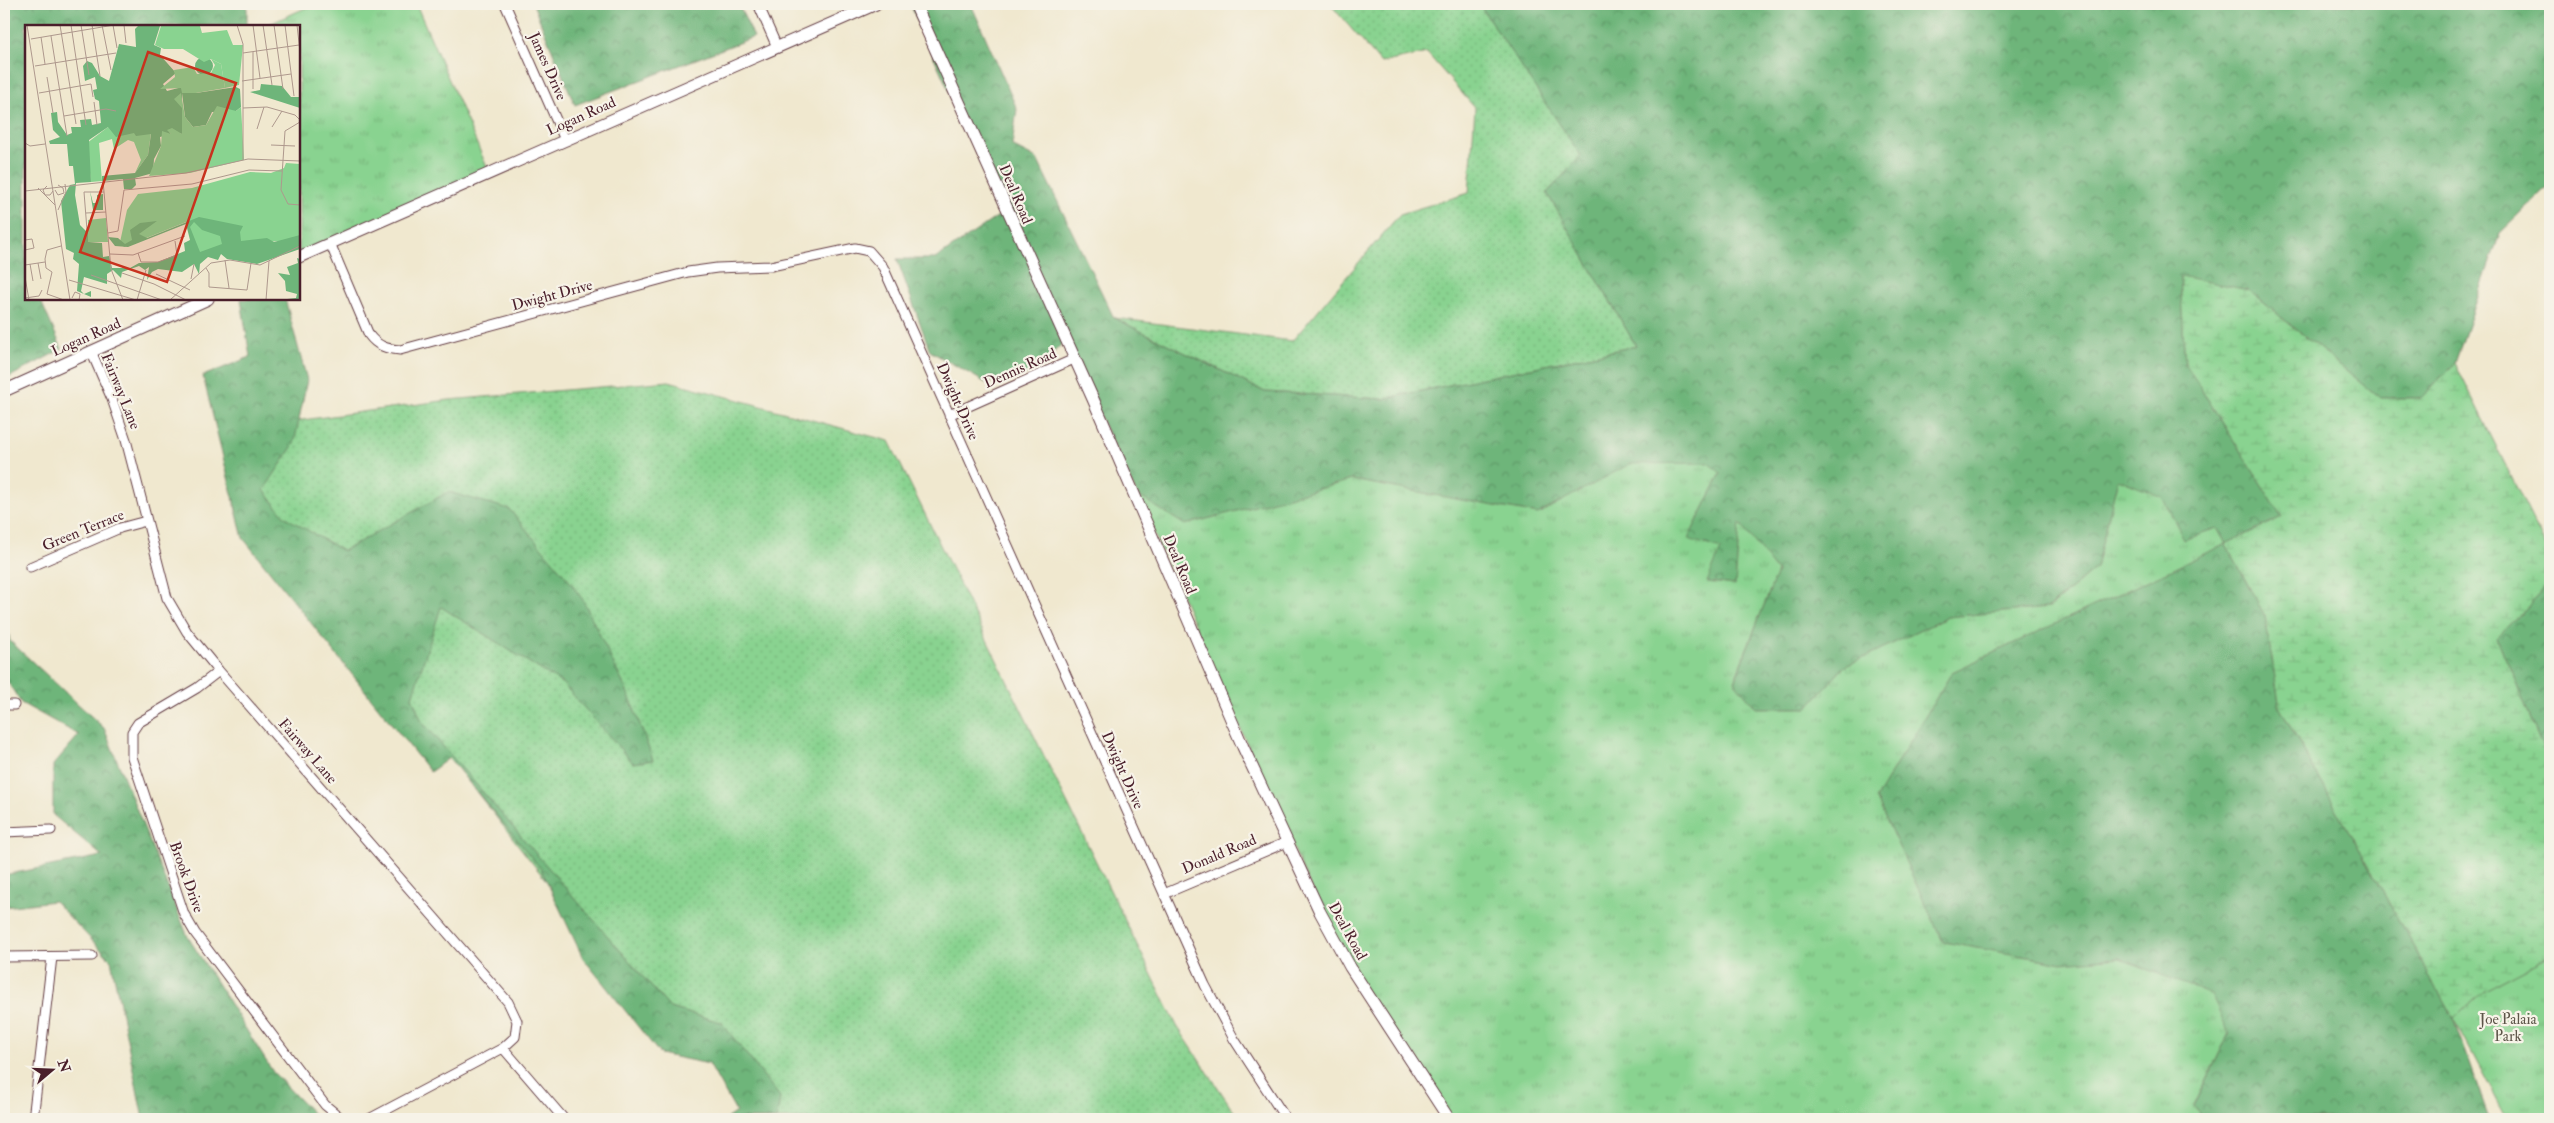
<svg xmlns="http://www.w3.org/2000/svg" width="2554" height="1123" font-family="'IM FELL Double Pica',serif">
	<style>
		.grass { fill: url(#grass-dots); stroke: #6a795e }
		.forest { fill: url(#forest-crowns); stroke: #5c6a52 }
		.wetland { fill: url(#wetland-marsh); stroke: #6a795e }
		.park { fill: url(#park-tufts); stroke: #6a795e }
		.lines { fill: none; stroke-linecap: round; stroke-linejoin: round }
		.minor-casing { stroke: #633d44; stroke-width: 11 }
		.tertiary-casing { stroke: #633d44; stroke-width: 13 }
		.minor { stroke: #fff; stroke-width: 9 }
		.tertiary { stroke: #fff; stroke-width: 11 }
		.labels { text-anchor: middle; stroke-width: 4.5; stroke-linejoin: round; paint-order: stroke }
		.street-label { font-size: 15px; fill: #4a1f2b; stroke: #f7f3e8 }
		.park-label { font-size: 15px; fill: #5d5549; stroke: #f7f3e8 }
		.inset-road { fill: none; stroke: #ae988d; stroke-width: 1 }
		.view { fill: #c8321e; fill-opacity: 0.15; stroke: #c8321e; stroke-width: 2.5 }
		.inset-edge { fill: none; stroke: #4a1f2b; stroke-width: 2.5 }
	</style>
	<defs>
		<pattern id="grass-dots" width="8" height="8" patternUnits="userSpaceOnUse" patternTransform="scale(1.25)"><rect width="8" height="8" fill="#89d390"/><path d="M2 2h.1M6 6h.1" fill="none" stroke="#78b57c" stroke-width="1.8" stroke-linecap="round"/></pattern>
		<pattern id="forest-crowns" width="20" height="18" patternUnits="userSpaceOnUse" patternTransform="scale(1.25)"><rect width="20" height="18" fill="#6eb57a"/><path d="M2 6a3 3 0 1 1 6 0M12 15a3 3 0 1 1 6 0" fill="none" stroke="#5c9364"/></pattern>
		<pattern id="wetland-marsh" width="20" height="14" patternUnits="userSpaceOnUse" patternTransform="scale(1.25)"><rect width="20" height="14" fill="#89d390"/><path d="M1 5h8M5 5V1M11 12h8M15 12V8" fill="none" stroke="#78b57c"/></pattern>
		<pattern id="park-tufts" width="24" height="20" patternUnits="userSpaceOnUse" patternTransform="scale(1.25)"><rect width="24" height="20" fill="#89d390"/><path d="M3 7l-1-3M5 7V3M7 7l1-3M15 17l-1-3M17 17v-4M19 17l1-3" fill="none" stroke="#78b57c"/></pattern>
	</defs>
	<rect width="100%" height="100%" fill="#f7f3e8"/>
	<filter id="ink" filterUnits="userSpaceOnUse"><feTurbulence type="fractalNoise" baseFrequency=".02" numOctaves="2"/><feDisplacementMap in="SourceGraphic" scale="10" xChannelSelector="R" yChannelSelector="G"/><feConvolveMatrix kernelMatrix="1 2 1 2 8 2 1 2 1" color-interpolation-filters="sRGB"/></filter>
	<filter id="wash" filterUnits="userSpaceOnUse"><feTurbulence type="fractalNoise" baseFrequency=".0096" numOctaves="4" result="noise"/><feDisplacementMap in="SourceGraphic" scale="20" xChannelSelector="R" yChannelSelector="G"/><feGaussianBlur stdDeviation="1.12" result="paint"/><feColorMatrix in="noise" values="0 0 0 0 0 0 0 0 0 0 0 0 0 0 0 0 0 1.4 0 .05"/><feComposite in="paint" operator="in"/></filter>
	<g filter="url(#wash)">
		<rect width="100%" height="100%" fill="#f0e8cf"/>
		<path class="grass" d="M1330,4h149l103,152 -35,37 89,153 -253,53 -118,-7 -151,-74 178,23 108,-127 69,-21 6,-85 -48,-55 -46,10z
			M669,381l220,60 288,585 62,93h-497l21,-19 -102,-74 -426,-540 38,-62 176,-24z"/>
		<path class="forest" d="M4,4h243v22h-221v273h14l22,50 -58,31z
			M533,4h92l2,5 16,-5h95l16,33 -179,68z
			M910,4h61l46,105 -5,37 25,13 77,159 151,74 118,7 253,-53 -89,-153 34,-37 -102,-152h1071v181l-50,48 -45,130 -34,35h-41l-132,-108 -68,-13 5,86 97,154 -56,27 39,72 15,92 174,311 36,100h-285l-11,-12 35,-74 -110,-75 -57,5 -119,-21 -67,-144 76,-126 274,-128 -9,-16 -33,11 -66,-60 -22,89 -48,40 -100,9 -104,50 -37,41h-51l-22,-26 43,-110 -37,-48 -5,61 -28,-3 -19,-43 33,-66 -126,14 -57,27 -186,-34 -167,45 -48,-30 -73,-153 -31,31 -47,10 -56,-32 -33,-92h38l69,-47z
			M241,299h44l22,81 -13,64 -30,46 21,27 58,34 105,-59 61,17 58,69 16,22 47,98 23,62 -20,3 -70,-79 -122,-77 -29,90 10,25 248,286 51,14 59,75 -3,22h-51l10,-7 -27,-48 -49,-10 -77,-96 -42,-89 -92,-111 -19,14 -187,-234 -40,-162 47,-19z
			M2550,584v182l-53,-128z
			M4,609l6,32 94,87 84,209 85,135 45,47h-175l-32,-159 -57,-59 -50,6v-32l98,-19 -49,-41v-50l26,-30 -58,-32 -17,-27z"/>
		<path class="wetland" d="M2180,276l68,14 132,108h41l34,-35 95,192v29l-53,54 53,128v190l-67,35 -29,28 -174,-311 -15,-92 -39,-72 56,-27 -97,-154z"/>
		<path class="park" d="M314,4h102l74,170 -191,83v-231h-34z
			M1708,463l13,10 -33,66 33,10 -14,33 28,3 5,-62 37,49 -43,109 22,27h51l37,-41 104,-50 101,-9 47,-40 22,-89 44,18 22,42 33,-11 9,16 -274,128 -76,126 67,144 119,21 57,-5 92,37 18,38 -35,73 11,13h-757l-110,-170 -201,-454 48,30 167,-45 186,34 92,-50z
			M2550,956v163h-43l-53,-100 29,-28z"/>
	</g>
	<g filter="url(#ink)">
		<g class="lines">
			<g class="minor-casing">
				<path id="minor" d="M505,4l60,136
					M758,4l19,43
					M330,243l39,92c8,11 18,14 31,15l288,-78 29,-4 54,-2 84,-18 14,3 14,16 322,718 29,54 52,80
					M91,351l21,48 14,41 41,158 20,34 32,39 289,331 9,19 -2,16 -12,11 -134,71
					M949,415l125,-56
					M30,567l90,-39 26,-7
					M219,671l-22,17 -59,35 -6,9v25l52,157 11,19 130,172 17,14
					M4,705h10
					M4,832l47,-2
					M1164,894l123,-52
					M4,957l88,-1
					M503,1048l61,71
					M33,1119l19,-162"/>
			</g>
			<g class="tertiary-casing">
				<path id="tertiary" d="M915,4l178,395 150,348 77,165 30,55 99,152
					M299,257l577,-253
					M4,391l204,-92"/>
			</g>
			<use href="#minor" class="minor"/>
			<use href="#tertiary" class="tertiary"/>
		</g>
	</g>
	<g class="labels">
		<g class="street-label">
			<text transform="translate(548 66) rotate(66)" y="5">James Drive</text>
			<text transform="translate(581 116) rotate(-24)" y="5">Logan Road</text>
			<text transform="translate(1016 194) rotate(67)" y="5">Deal Road</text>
			<text transform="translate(552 295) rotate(-15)" y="5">Dwight Drive</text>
			<text transform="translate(86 337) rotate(-24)" y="5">Logan Road</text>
			<text transform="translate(1020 368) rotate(-24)" y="5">Dennis Road</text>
			<text transform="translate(121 391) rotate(68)" y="5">Fairway Lane</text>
			<text transform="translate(958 401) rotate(66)" y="5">Dwight Drive</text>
			<text transform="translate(83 530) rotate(-22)" y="5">Green Terrace</text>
			<text transform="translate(1180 564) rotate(67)" y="5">Deal Road</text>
			<text transform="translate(308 751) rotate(49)" y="5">Fairway Lane</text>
			<text transform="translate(1123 770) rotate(66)" y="5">Dwight Drive</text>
			<text transform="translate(1219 854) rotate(-23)" y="5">Donald Road</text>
			<text transform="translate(187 877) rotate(70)" y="5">Brook Drive</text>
			<text transform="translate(1348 931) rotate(61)" y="5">Deal Road</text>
		</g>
		<g class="park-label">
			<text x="2508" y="1024">Joe Palaia<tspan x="2508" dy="17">Park</tspan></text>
		</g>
	</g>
	<g transform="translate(25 25)">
		<rect width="275" height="275" fill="#f0e8cf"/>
		<path d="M83,102l43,6 -3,22 -13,18 6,-13 -7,-18 -6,-2 -14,9 -2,-10 -13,4 3,38 -11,1 -4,-39zM261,138l14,1v76l-75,4 -39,-22 -62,25 -4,-5 7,-32 11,-16 54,-6 58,-16 21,1 13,-5z" fill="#89d390"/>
		<path d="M114,0l21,1 -6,19 7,3 -1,7 16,18 -13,11 4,7 15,-4v6h14l40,-6 4,2 1,18 -5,4 -24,1 -6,13 -13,2 -8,-10 -3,-24v41l-14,-4 3,4 -11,3 1,9 -7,13 -1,14 -18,5 1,7 -4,4h-8l-1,-10 -21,2v-5l33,-3 13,-18 3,-21 -15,2 -2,-3 -18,4 -8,-10 -19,13 2,42 -15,1 -1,12 5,30 9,9v8l13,1 1,14 6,-1 3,12h18l9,-5 19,-1 27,-11 -1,-8 6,-3 -4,-16 -58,23 -13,-1 -7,-9 10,1 7,6 7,-4 -2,-10 10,-7 17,-2 -18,13 8,4 52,-21 44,9 -3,6 1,9 26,-3 7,4 26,-7v14l-43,15 -30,-5 -6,-5 -3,6 -10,-3 -8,7 -1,10 -5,-10 -12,8 -24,-3 -6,3 -5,8 2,-13 -4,3 -6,-4 -17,6 -1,6 -8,-8 -6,4v10l-23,-7 -3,14 3,3 7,-3v6l-14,-6 2,-27 -6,-5 1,-6 -8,-4 -5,-48 9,-16 5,-1 -2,-18h-4l-2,-22h-17l-1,-3 11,-4 -7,-7 -2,-17 6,-1 1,10 9,13 5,-2 -1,-6h10l-1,-7 11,-1 1,6 9,-2 -2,-22 -4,-2 -2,-9 4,-1 -2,-12 -10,4 -2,-15 4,-5 5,2 8,13 9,5 10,-37 17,3 -1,-18zM170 41a9 9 0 1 1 18 0a9 9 0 1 1-18 0ZM236,59l21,2 9,11h9v11l-50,-16 10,-2zM65,166l3,12h4v-8l6,-1v16h-10zM272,233l3,1v38l-2,3h-20l18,-2 1,-4 -11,-3 -1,-10 -7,-8 12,2 -3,-8 11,-4z" fill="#6eb57a"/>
		<path d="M186,34l10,5 4,24 -29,5h-14l-1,-5 -21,1 15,-12 -1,-7 19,-3 4,7 14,-1 4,-8z" fill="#89d390"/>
		<path d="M136,1h39l2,7 25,-3 6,15h10l-4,40 -14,3 -4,-24 -10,-5 -7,3 -21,-13h-19l-9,-4zM156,68l4,24 8,10 13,-2 11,-19 19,5 5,-4 3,53 -54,13 -41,3 12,-30 1,-15 9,3 -4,-4 5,-2 10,6v-26l-8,-9zM81,193l2,24h-20v-22zM169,197l8,8 18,6 2,8 -22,8 -10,-25z" fill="#89d390"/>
		<path class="inset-road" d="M2,0l43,275M35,0l16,99M46,0l15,100M56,0l8,50M67,0l8,51M77,0l9,45M88,0l4,23M99,0l2,18M133,0h49M212,0l6,19v116M228,0l7,53M238,0l9,60M249,0l9,64M260,0l9,71M272,0l3,27M26,11l16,100M16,12l4,27M6,14l83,-14M218,28l56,-8M10,41l81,-13M22,52l6,36M217,56l49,-7M228,64v-37M14,68l52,-9 2,13M69,77l3,23M218,83l24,-1 28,8 5,5M39,91l42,-7 10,2M275,97l-15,9 -4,59 7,14 12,1M247,102l10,-16M232,104l7,-22M0,118l5,3 15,-2M246,120l24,1M78,156l8,88 12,31M22,161l-4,4 2,5h5l3,-4M13,163l17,17M30,165l3,5 6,-2 -1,-5 -5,-3M0,166l161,-18 62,-14 52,2M33,185l8,-18 -1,-8M61,188l20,-1M62,205l-3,-38h20M83,208l10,-2 6,-41 68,-6 57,-14 33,1M0,215l7,-1 2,9 -9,2M36,221l-14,4 -2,9 1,9 6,4 -5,22 17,6M113,228l3,9h17l19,-7 -2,-14M85,229l23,1 52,-19M200,235l4,28M13,238l3,16M5,239l3,17M0,240l20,-3M181,243l3,5v14l38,3 4,-27M97,248l32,11 32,16M131,249l34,16M66,250l71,25M0,252l4,23M166,254l3,-15M44,255l67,20M0,273l14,-2 3,-6M47,273l3,-6 5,2 -1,6M112,275l9,-30M145,275l41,-37 19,-3 30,5 40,-19M241,275l3,-39"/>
		<path class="view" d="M123,27l88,31 -69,199 -87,-30z"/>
		<rect width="275" height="275" class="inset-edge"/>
	</g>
	<rect width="2554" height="1123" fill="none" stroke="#f7f3e8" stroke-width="20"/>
	<g transform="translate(52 1070) rotate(71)" stroke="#f7f3e8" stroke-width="4" paint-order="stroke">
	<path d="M0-4L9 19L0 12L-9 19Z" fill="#4a1f2b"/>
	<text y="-8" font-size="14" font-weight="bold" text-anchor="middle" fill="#4a1f2b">N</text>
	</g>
</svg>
